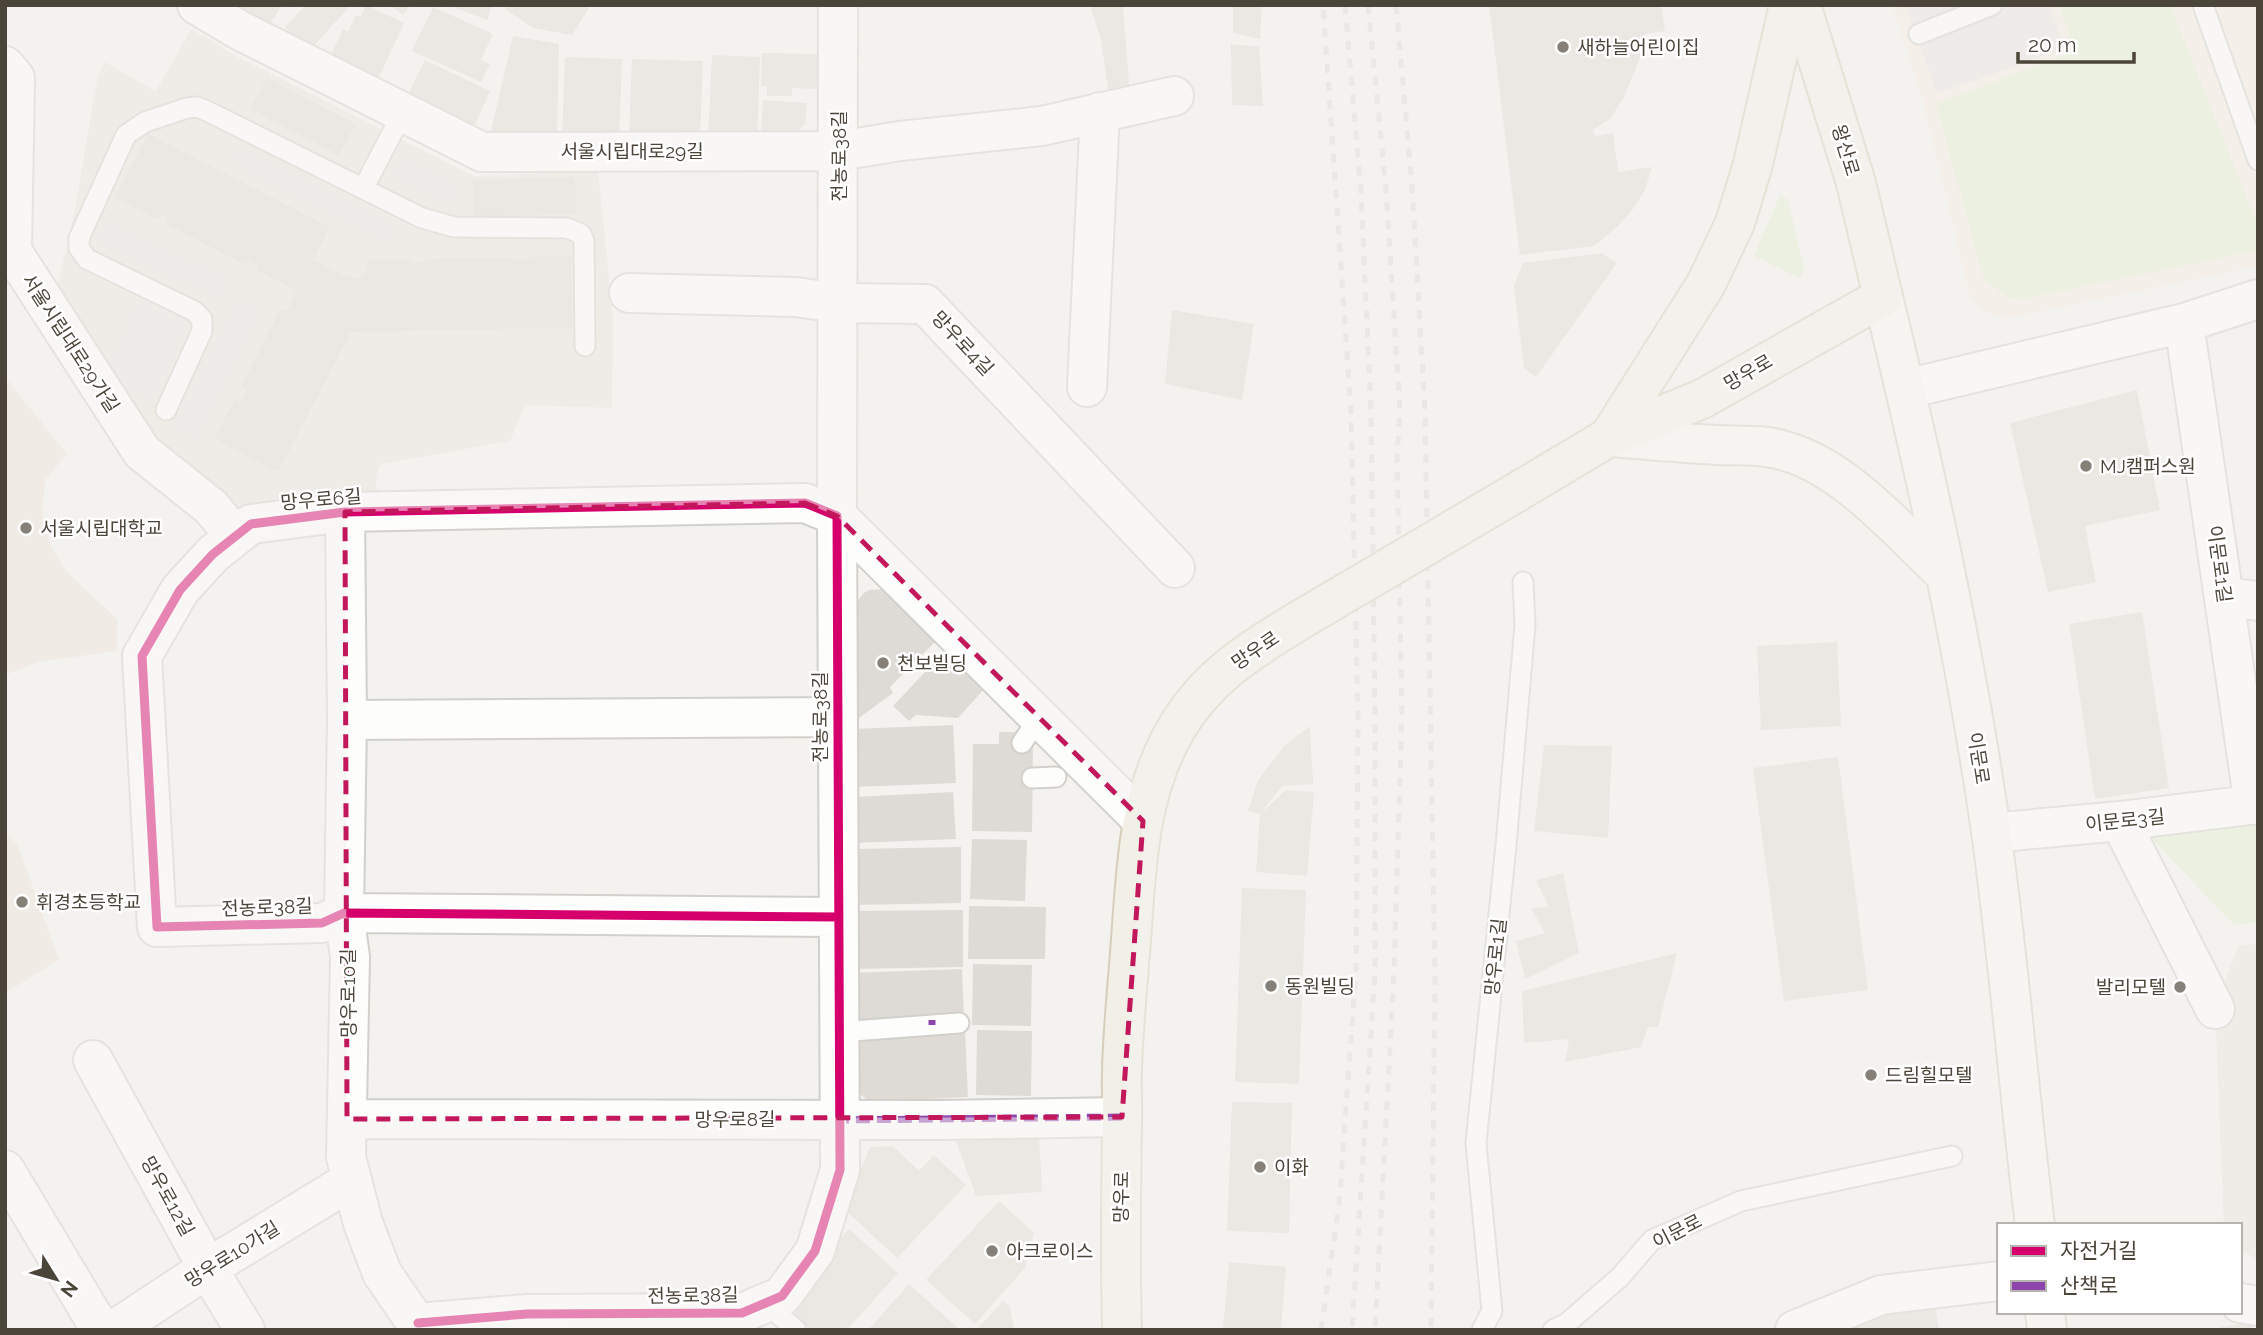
<svg xmlns="http://www.w3.org/2000/svg" width="2263" height="1335" font-family="Raleway,'Noto Sans KR',sans-serif">
	<style>
		.residential { fill: #e7e4dc }
		.commercial { fill: #f3ebdf }
		.education { fill: #eae5da }
		.green { fill: #e1eecf }
		.parking { fill: #e6e3df }
		.building { fill: #dedbd6 }
		.lines { fill: none; stroke-linecap: round; stroke-linejoin: round }
		.service-casing { stroke: #d2d0cb; stroke-width: 23 }
		.minor-casing { stroke: #d2d0cb; stroke-width: 42 }
		.secondary-casing { stroke: #d3cfc5; stroke-width: 42 }
		.primary-casing { stroke: #d6cebb; stroke-width: 42 }
		.service { stroke: #fdfdfc; stroke-width: 19 }
		.minor { stroke: #fdfdfc; stroke-width: 38 }
		.secondary { stroke: #f7f6f1; stroke-width: 38 }
		.primary { stroke: #f2efe6; stroke-width: 38 }
		.rail { stroke: #dbdbda; stroke-width: 5; stroke-dasharray: 9 9; stroke-linecap: butt }
		.primary-bridge-casing { stroke: #d6cebb; stroke-width: 42; stroke-linecap: butt }
		.primary-bridge { stroke: #f2efe6; stroke-width: 38 }
		.quiet { stroke: #8e44ad; stroke-width: 7; stroke-dasharray: 14 7; stroke-linecap: butt }
		.cycleway-casing { stroke: #fff; stroke-width: 13 }
		.cycleway { stroke: #d6006c; stroke-width: 9 }
		.marked { fill: none; stroke: #c2185b; stroke-width: 5; stroke-dasharray: 14 9; stroke-linejoin: round }
		.poi-dot { fill: #868178; stroke: #fff; stroke-width: 2.5 }
		.labels { text-anchor: middle; stroke-width: 5; stroke-linejoin: round; paint-order: stroke }
		.poi-label { font-size: 19px; fill: #4b4439; stroke: #fff; text-anchor: start }
		.street-label { font-size: 19px; fill: #4b4439; stroke: #fff }
	</style>
	<rect width="100%" height="100%" fill="#f4f2ee"/>
	<path class="residential" d="M191,29l47,28 236,119 124,-5 15,145 -1,92 -87,-3 -15,36 -129,23 -4,8 -1,13 7,19 -142,13 -64,-45 -122,-185 3,-3 16,-70 24,-138 7,-14 51,29z
		M2258,943v316l-18,-9v-25h-16l-9,-216 23,-63z"/>
	<path class="commercial" d="M1892,5h366v261l-255,53 -19,-8 -14,-14 -47,-196z"/>
	<path class="education" d="M5,377l62,77 -21,25 -4,32 8,33 16,27 51,48v32l-79,11 -33,13z
		M5,833l13,12 41,115 -54,33z"/>
	<path class="green" d="M2060,5h110l88,221v24l-236,49 -15,-2 -23,-18 -48,-175 139,-53z
		M1780,195l8,5 16,70 -5,8 -45,-22z
		M2258,804v118l-24,3 -100,-105z"/>
	<path class="parking" d="M1906,5h144l15,43 -128,46z
		M238,143l159,83 -10,19 -159,-83z
		M401,152l62,32 -13,25 -62,-32z
		M106,218l124,60 -11,23 -125,-60z
		M237,297l27,13 -66,132 -27,-14z
		M137,299l53,25 -38,80 -27,-13 -17,-30z"/>
	<path class="building" d="M227,5h55l-14,22z
		M306,5h45l-41,45 -25,-23z
		M366,5l38,18 -25,54 -48,-22 12,-26 5,3 8,-17 5,2z
		M390,5h20l-7,10z
		M448,5h44l-5,15z
		M507,5h84l-19,30 -39,-7 -28,-19z
		M1090,5h33l7,91 -22,-7 -7,-49z
		M1233,5h29l-2,34 -27,-6z
		M1489,5h172l4,26 -20,3 -3,19 -18,44 -14,22 -17,11 2,6 18,-3 5,39 34,-5 -7,23 -12,19 -15,17 -24,20 -74,9z
		M433,7l60,27 -12,26 9,4 -9,18 -69,-31z
		M513,36l46,8 -2,90 -35,2 -31,-5z
		M1231,44l28,3 4,59 -31,-1z
		M762,53l56,1 -1,35 -25,-1v8h-25v-10h-6z
		M712,55l48,2 -3,85 -49,-2z
		M565,57l57,2 -3,83 -57,-2z
		M632,59l71,2 -3,77 -71,-2z
		M425,60l65,31 -17,38 -66,-32z
		M267,78l89,46 -17,31 -89,-46z
		M763,100l44,3 -2,21 -12,11 -32,-3z
		M148,134l182,93 -17,33 36,18h14l-1,-5h4l1,-12 44,-1v3h14v-4l88,-2v4h14l1,-4 43,-1 1,71 -221,5 -73,140 -64,-33 21,-40 5,3 7,-12 -6,-3 40,-79 6,3 10,-20 -40,-21 2,-5 -11,-5 -2,5 -80,-41 2,-5 -8,-4 -2,4 -43,-21z
		M575,177l1,37 -103,3v-37z
		M1602,253l15,10 -81,114 -12,-9 -10,-82 9,-23z
		M1172,310l82,14 -12,76 -77,-16z
		M2137,390l23,120 -75,16 11,56 -48,10 -38,-169z
		M883,589l7,3 49,46 -49,49 3,6 -41,30v-116l12,-14 5,-3z
		M2142,612l27,176 -74,11 -26,-175z
		M1837,642l4,84 -80,4 -4,-84z
		M945,651l40,37 -27,30 -42,-3 -7,6 -16,-15z
		M953,725l3,58 -101,4 -2,-58z
		M1310,726l3,58 -31,2 -22,28 -12,-3 10,-31 27,-35z
		M999,732h23l11,11 -1,89 -60,-1 1,-87h26z
		M1544,745l68,1 -4,92 -74,-7z
		M1838,757l30,233 -84,11 -31,-233z
		M1286,790l28,2 -7,84 -51,-4 4,-58z
		M953,792l3,47 -101,4 -2,-46z
		M972,839l55,1 -2,61 -55,-2z
		M961,847v56l-108,2v-56z
		M1563,873l16,80 -54,26 -9,-38 29,-8 -14,-25 18,-1 -13,-27z
		M1242,888l64,2 -7,194 -64,-2z
		M969,906l77,1 -1,52h-77z
		M963,910v57l-113,2 -1,-58z
		M1677,953l-19,74h-10l-7,20 -76,15 4,-23 -45,4 -2,-52z
		M973,964l59,1 -1,61 -59,-1z
		M962,969l2,49 -114,5 -2,-50z
		M965,1030l3,67 -98,5 -20,-16 -1,-50z
		M977,1030l55,1 -1,65 -55,-1z
		M1232,1102l60,1 -3,130 -62,-2z
		M1039,1137l3,55 -66,4 -20,-55z
		M893,1146l26,25 15,-16 32,30 -69,73 -53,-49 26,-62z
		M999,1201l35,32 -9,35 -50,56 -49,-44z
		M849,1229l49,44 -51,57h-36l-29,-26z
		M1229,1262l57,5 -5,63h-58z
		M909,1284l49,44 -2,2h-88z
		M1003,1301l7,6 4,23h-35v-3z
		M1935,1307l4,23h-117v-4z
		M2252,1322l1,8h-35v-2z"/>
	<g class="lines">
		<g class="service-casing">
			<path id="service" d="M2203,5l55,155
				M1919,34l73,-29
				M363,189l40,-77
				M166,410l36,-79v-12l-8,-8 -107,-52 -8,-11v-10l47,-103 19,-13 42,-14 10,-1 8,3 217,108 32,9 113,1 14,6 3,7 1,105
				M1022,743l16,-24
				M1032,778l24,-1
				M839,1032l120,-9
				M766,1303l30,27
				M1482,1330l10,-19 -16,-168 30,-298 19,-220 -2,-43
				M1553,1330l13,-6 54,-47 32,-37 89,-39 211,-45"/>
		</g>
		<g class="minor-casing">
			<path id="minor" d="M197,5l42,25 243,122 357,-1 61,-10 142,-15 132,-30
				M838,5l-1,511 306,305
				M5,66l10,12 -3,173 130,201 69,55 24,29
				M629,293l167,4 42,6 87,1 250,264
				M2184,323l70,482
				M1087,387l13,-275
				M1906,389l278,-66 74,-24
				M345,512l2,208 -3,193 6,44 -4,200 17,66 19,50 39,57
				M2225,597l33,4
				M347,720l491,-3
				M2120,821l95,188
				M1991,833l129,-12 138,-17
				M93,1060l122,221 30,49
				M347,1119l592,1 183,-3
				M5,1170l96,160
				M2240,1303l18,3
				M418,1323l109,-9 215,-1 40,-17 33,-45 25,-81 -3,-654 -32,-13 -460,9 -94,12 -38,30 -33,36 -38,66 15,271 165,-4 22,-10 495,4
				M114,1330l94,-62 144,-88
				M1795,1330l86,-35 118,-14"/>
		</g>
		<g class="secondary-casing">
			<path id="secondary" d="M1883,297c43,177 82,354 108,534 18,130 28,263 44,394
				M1609,437c36,3 71,6 107,8 23,1 47,-1 69,6 61,17 115,81 160,123
				M2045,1312l2,18"/>
		</g>
		<g class="primary-casing">
			<path id="primary" d="M1609,437l97,-153 29,-61 18,-59 36,-159
				M1522,489l87,-52 93,-38 181,-102 -27,-114 -55,-178
				M1122,1330c-2,-69 -1,-138 0,-207 1,-18 -1,-36 0,-53 1,-39 5,-78 8,-117 6,-75 6,-155 45,-222 31,-54 73,-79 125,-111"/>
		</g>
		<use href="#service" class="service"/>
		<use href="#minor" class="minor"/>
		<use href="#secondary" class="secondary"/>
		<use href="#primary" class="primary"/>
		<path class="rail" d="M1345,5l16,186 10,220 4,306v254l-23,359
			M1368,5l18,184 14,221 -3,47 5,257 -8,258 -19,358
			M1396,5l16,181 13,225 10,565 -4,354
			M1321,1330l18,-125 17,-234 2,-250 -7,-309 -28,-407"/>
		<g class="primary-bridge-casing">
			<path id="primary-bridge" d="M1300,620l222,-131"/>
		</g>
		<use href="#primary-bridge" class="primary-bridge"/>
		<path class="quiet" d="M932,1020v5
			M840,1124l-1,-4 283,-3"/>
		<g class="cycleway-casing">
			<path id="cycleway" d="M418,1323l109,-9 215,-1 40,-17 33,-45 25,-81 -3,-654 -32,-13 -460,9 -94,12 -38,30 -33,36 -38,66 15,271 165,-4 22,-10 495,4"/>
		</g>
		<use href="#cycleway" class="cycleway"/>
	</g>
	<path d="M0 0H2263V1335H0ZM805,503l32,13 306,305 -21,296 -775,2 -2,-607z" fill="#f4f2ee" fill-opacity=".55" fill-rule="evenodd"/>
	<path class="marked" d="M805,503l32,13 306,305 -21,296 -775,2 -2,-607z"/>
	<g class="poi-dot">
		<circle cx="1563" cy="47" r="7"/>
		<circle cx="2086" cy="466" r="7"/>
		<circle cx="26" cy="528" r="7"/>
		<circle cx="883" cy="663" r="7"/>
		<circle cx="22" cy="902" r="7"/>
		<circle cx="1271" cy="986" r="7"/>
		<circle cx="2180" cy="987" r="7"/>
		<circle cx="1871" cy="1075" r="7"/>
		<circle cx="1260" cy="1167" r="7"/>
		<circle cx="992" cy="1251" r="7"/>
	</g>
	<g class="labels">
		<g class="poi-label">
			<text x="1577" y="54">새하늘어린이집</text>
			<text x="2100" y="473">MJ캠퍼스원</text>
			<text x="40" y="535">서울시립대학교</text>
			<text x="897" y="670">천보빌딩</text>
			<text x="36" y="909">휘경초등학교</text>
			<text x="1285" y="993">동원빌딩</text>
			<text x="2166" y="994" text-anchor="end">발리모텔</text>
			<text x="1885" y="1082">드림힐모텔</text>
			<text x="1274" y="1174">이화</text>
			<text x="1006" y="1258">아크로이스</text>
		</g>
		<g class="street-label">
			<text transform="translate(1846 150) rotate(73)" y="7">왕산로</text>
			<text x="632" y="158">서울시립대로29길</text>
			<text transform="translate(839 156) rotate(-90)" y="7">전농로38길</text>
			<text transform="translate(71 343) rotate(57)" y="7">서울시립대로29가길</text>
			<text transform="translate(963 343) rotate(47)" y="7">망우로4길</text>
			<text transform="translate(1748 372) rotate(-30)" y="7">망우로</text>
			<text transform="translate(321 499) rotate(-5)" y="7">망우로6길</text>
			<text transform="translate(2220 564) rotate(82)" y="7">이문로1길</text>
			<text transform="translate(1255 650) rotate(-34)" y="7">망우로</text>
			<text transform="translate(820 717) rotate(-90)" y="7">전농로38길</text>
			<text transform="translate(1979 758) rotate(81)" y="7">이문로</text>
			<text transform="translate(2125 820) rotate(-6)" y="7">이문로3길</text>
			<text transform="translate(267 907) rotate(-2)" y="7">전농로38길</text>
			<text transform="translate(1495 957) rotate(-84)" y="7">망우로1길</text>
			<text transform="translate(348 993) rotate(-90)" y="7">망우로10길</text>
			<text x="735" y="1126">망우로8길</text>
			<text transform="translate(168 1196) rotate(61)" y="7">망우로12길</text>
			<text transform="translate(1121 1197) rotate(-89)" y="7">망우로</text>
			<text transform="translate(1677 1231) rotate(-27)" y="7">이문로</text>
			<text transform="translate(232 1254) rotate(-32)" y="7">망우로10가길</text>
			<text transform="translate(693 1295) rotate(-1)" y="7">전농로38길</text>
		</g>
	</g>
	<rect width="2263" height="1335" fill="none" stroke="#4b4439" stroke-width="14"/>
	<rect x="1997" y="1223" width="245" height="91" fill="#ffffff" stroke="#b7b4b0" stroke-width="2"/>
	<rect x="2011" y="1246" width="35" height="10" fill="#d6006c" stroke="#b7b4b0" stroke-width="2"/>
	<text x="2060" y="1258" font-size="21" fill="#4b4439">자전거길</text>
	<rect x="2011" y="1281" width="35" height="10" fill="#8e44ad" stroke="#b7b4b0" stroke-width="2"/>
	<text x="2060" y="1293" font-size="21" fill="#4b4439">산책로</text>
	<g transform="translate(56 1279) rotate(127)" stroke="#ffffff" stroke-width="5" paint-order="stroke">
	<path d="M0-5L12 26L0 18L-12 26Z" fill="#4b4439"/>
	<text y="-10" font-size="19" font-weight="bold" text-anchor="middle" fill="#4b4439">N</text>
	</g>
	<path d="M2018 52v10h116v-10" fill="none" stroke="#4b4439" stroke-width="3.5"/>
	<text x="2028" y="52" font-size="21" fill="#4b4439" stroke="#ffffff" stroke-width="5" paint-order="stroke">20 m</text>
</svg>
